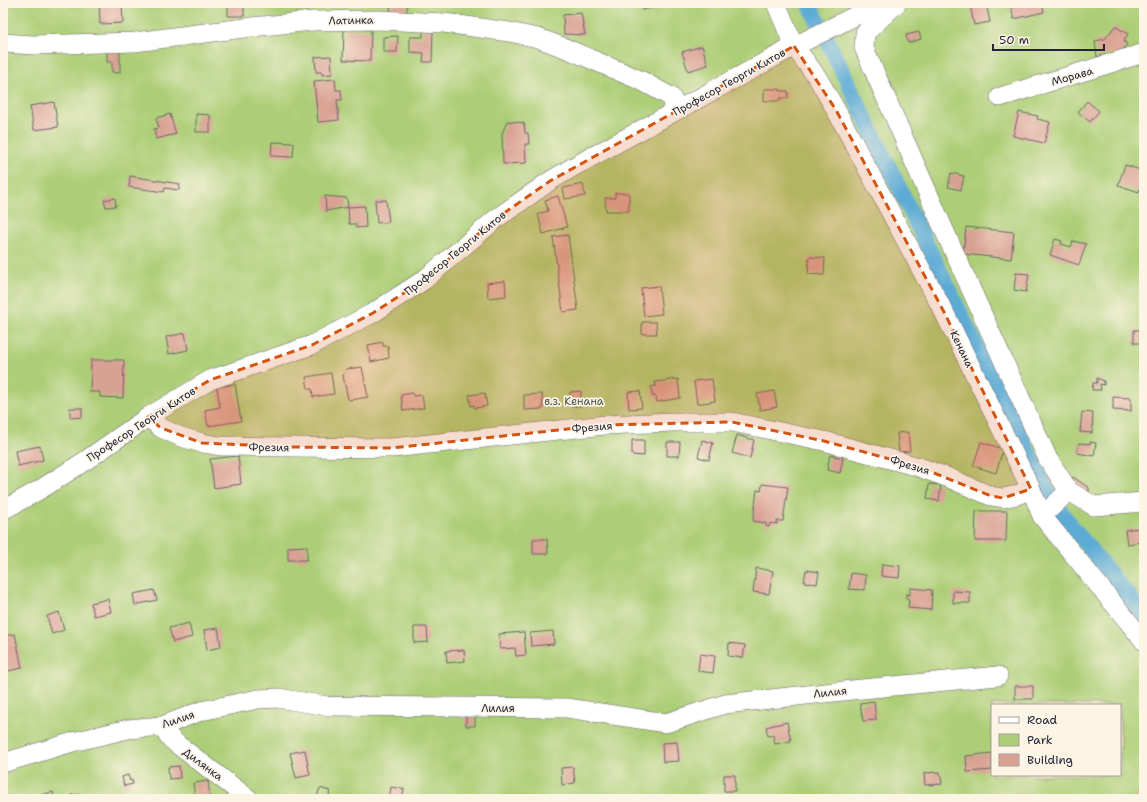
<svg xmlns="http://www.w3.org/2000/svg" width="1147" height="802" font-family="'Shantell Sans',sans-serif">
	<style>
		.green { fill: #acce76; stroke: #677858; fill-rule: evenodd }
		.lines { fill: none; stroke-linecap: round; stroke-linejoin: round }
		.canal { stroke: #5babd5; stroke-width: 16 }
		.building { fill: #d9a193 }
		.minor-casing { stroke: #696367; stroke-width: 20 }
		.minor { stroke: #fff; stroke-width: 19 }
		.marked { fill: #d45411; fill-opacity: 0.2; stroke: #d45411; stroke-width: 3; stroke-dasharray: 8 5; stroke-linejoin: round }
		.labels { text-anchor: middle; stroke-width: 3.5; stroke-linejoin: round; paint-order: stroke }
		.street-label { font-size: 11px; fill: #22223b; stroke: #fcf5e5 }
		.park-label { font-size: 11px; fill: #4b564d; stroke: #fcf5e5 }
	</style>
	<rect width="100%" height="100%" fill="#fcf5e5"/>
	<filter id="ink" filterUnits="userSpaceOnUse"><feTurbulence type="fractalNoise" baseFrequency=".025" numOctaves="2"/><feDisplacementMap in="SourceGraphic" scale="8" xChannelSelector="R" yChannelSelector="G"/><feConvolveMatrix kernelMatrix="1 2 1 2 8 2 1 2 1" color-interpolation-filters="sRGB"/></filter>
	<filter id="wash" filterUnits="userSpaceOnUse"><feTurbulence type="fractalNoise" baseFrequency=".012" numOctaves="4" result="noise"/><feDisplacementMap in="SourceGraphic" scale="16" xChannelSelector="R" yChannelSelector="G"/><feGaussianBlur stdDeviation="0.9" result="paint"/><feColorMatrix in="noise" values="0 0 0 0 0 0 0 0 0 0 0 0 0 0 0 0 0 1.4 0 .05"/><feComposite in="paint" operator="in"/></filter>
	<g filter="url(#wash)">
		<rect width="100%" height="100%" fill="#ecddba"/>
		<path class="green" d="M3,3h1141v796h-1141zM992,705h128v70h-128z"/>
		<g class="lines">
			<path class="canal" d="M809,3l238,488 25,36 72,88"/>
		</g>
		<g id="blocks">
			<path class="building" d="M99,3h23l1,20 -23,1z
				M228,3h16v13h-16z
				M392,3h15v10l-16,2 -1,-9h2z
				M641,3h31v1l-30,6z
				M980,3h6l4,19 -16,3 -4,-20z
				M1010,3h32l2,9 -30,7z
				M581,13l4,22 -21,-1 -1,-19z
				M1115,26l13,8 -4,8 3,2 -8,13 -8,-4 -14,4 -2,-16 10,-2z
				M344,29l27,1 -1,31 -27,-1z
				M423,29l10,1 -1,32h-9l1,-9 -14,-1v-15h13z
				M919,32l2,7 -13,4 -2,-8z
				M398,36l-1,16h-14v-15z
				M702,46l6,19 -20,6 -6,-19z
				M107,50h13v23l-8,-1v-10h-5z
				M331,56l1,18 -10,1v-3h-6l-1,-15z
				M335,79l1,11h5l1,10h-5l2,20 -21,2 -4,-41z
				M764,89h16v2h8v7h-8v3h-16z
				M1087,101l12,10 -9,11 -12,-10z
				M54,102l4,25 -24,3 -4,-24z
				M1019,112l19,4 -1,3 13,3 -6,21 -31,-7z
				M170,114l6,20 -20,5 -2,-10 5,-1 -3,-10z
				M196,114l14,1v17h-14z
				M507,121l17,2 1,10h3l1,11h-4l1,19 -23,1 -1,-30z
				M272,142l22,1 -1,14 -22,-1z
				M1125,165l19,6v6l-5,15 -21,-7z
				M951,173l13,3 -3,14 -13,-3z
				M130,176l50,8 -1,6 -14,-2 -1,4 -35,-5z
				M583,184l2,12 -20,3 -2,-11z
				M615,193h14v18h-23l-1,-13h10z
				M325,196l22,2 1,9 -22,4z
				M558,196l9,31 -24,7 -5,-20 10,-3 -3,-11z
				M115,198l1,8 -10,1 -2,-7z
				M375,200h11l3,22 -12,1z
				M365,206l1,21 -10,1v-4h-7l-1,-17z
				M966,227l48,5 -3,27 -48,-5z
				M568,235l10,75 -15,2 -10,-75z
				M1055,239l7,2 -1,3 10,3 2,-6 13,3 -7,21 -29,-10z
				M809,257l16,1 -1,17 -16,-1z
				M1016,273l13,1 -3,18 -12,-2z
				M505,281l1,15 -18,2 -1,-15z
				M659,286l3,28 -18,2 -3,-28z
				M642,322h14l1,12h-15z
				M1134,330h10v13h-10z
				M185,333l3,17 -19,4 -3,-17z
				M383,342v4h5l1,12 -18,4 -3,-17z
				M91,360h33l-1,38 -23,-1v-5h-10z
				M362,367l6,30 -17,3 -3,-1 -5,-23 1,-4 3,-3z
				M331,373l3,21 -21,3 -1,-8h-4l-2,-12z
				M1097,378l7,3v4l-4,-1 1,6h-9l1,-7h4z
				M678,379l2,19 -23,4 -1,-6 -3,1 -2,-10 5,-1 -1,-4z
				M712,379l3,22 -18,3 -3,-23z
				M235,384l6,37 -33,5 -3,-16 15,-3 -3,-20z
				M581,391v15h-10l-1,-14z
				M640,391l2,17 -13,1 -1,-17z
				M774,391l3,16 -17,3 -3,-16z
				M413,393v3l9,-1 2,13 -21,3 -2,-16z
				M485,393l2,13 -12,2 -1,-3 -3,1 -2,-11z
				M542,394l1,15 -19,1v-15z
				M1113,397l18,1v13l-18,-1z
				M70,408h12v9l-12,1z
				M1082,412l11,1 -1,20 -12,-1z
				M908,432l2,19 -11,1 -2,-19z
				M3,434h1l1,16h-2z
				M737,435l17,5 -4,18 -18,-5z
				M632,440h12v16l-12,-1z
				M702,440l11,3 -4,17 -11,-3z
				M667,442h13l-1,14h-12z
				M981,442l22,7 -7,24 -23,-7z
				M1090,442l6,1 -2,13 -17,-3 2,-10 11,1z
				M40,446l3,14 -25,6 -3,-15z
				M830,455l13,3 -3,15 -13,-3z
				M238,456l3,28 -27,4 -4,-29z
				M1073,477l16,11v11l-19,-13z
				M762,484l26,3 -5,34h-6v3l-7,-1 -1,4 -3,-1v-3l-13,-2 4,-31 4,1z
				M929,484l12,1 -2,16 -12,-2z
				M976,511h31l-1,30h-31z
				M1139,528l1,14 -13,2 -2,-14z
				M533,539h14l1,15h-15z
				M307,546v14h-19v-13z
				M882,564l18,2 -1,12 -18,-2z
				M756,568l17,3 -4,23 -16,-2z
				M806,570l13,2 -2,12 -13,-2z
				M851,573l15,2 -1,15 -16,-1z
				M910,588l22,2 -1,20 -23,-2 1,-9 -3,-1v-4l4,1z
				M154,590l3,10 -22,5 -2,-11z
				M953,591l17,1v11h-17z
				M108,599l3,13 -17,4 -3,-13z
				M59,612l5,18 -12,4 -5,-18z
				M189,623l3,14 -19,5 -4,-14z
				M414,627h13l1,15 -14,1z
				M218,628l3,19 -14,3 -3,-20z
				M553,631l1,13 -23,2 -1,-13z
				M524,632l2,23 -10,1 -1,-8 -15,1 -1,-15z
				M15,634l7,34 -19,4v-36z
				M729,643l16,2 -2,13 -15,-2z
				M464,650l1,11 -18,2 -1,-12z
				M700,654l15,2 -2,17 -15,-2z
				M1015,686h18v13h-18z
				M874,701l2,19 -13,1 -3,-18z
				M466,715h9v11h-9z
				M787,722l4,19 -16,3 -2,-9 -5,1 -2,-9z
				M677,742l2,19 -16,1 -1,-19z
				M305,750l5,25 -14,3 -6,-25z
				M992,753v17l-25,2 -1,-16z
				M179,766l1,12 -11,1 -1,-12z
				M573,767l2,16 -13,2 -1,-17z
				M940,772l2,12 -17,1 -1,-12z
				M128,775l2,6 2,-1 1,4 -9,2 -2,-9z
				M724,775h11v16h-11z
				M208,781l2,15 -15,2 -2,-15z
				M391,787l13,2 -2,10h-13z
				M320,788l10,3 -2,8h-12z
				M53,792l1,7h-13v-4z
				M80,794v5h-15v-1l6,-1v-2z
				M1144,794v5h-9l-1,-4z"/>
		</g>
	</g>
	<g filter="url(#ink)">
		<use href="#blocks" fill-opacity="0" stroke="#696367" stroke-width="1"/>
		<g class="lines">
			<g class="minor-casing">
				<path id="minor" d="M776,3l18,43 23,31 19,33 108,202 87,177 11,27 102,125
					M897,3l-32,30 -1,15 81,184 103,227 21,32 25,15 50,-4
					M3,43l30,2 102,-3 117,-15 61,-6 65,-1 66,3 65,9 29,6 27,10 77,33 29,16 6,13
					M1000,97l144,-44
					M148,417l13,11 20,9 21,6 18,3 71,1 101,1 213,-23 67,-3h60l92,19 95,26 30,11 42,18 12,2 14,-3 14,-6
					M3,510l38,-21 44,-28 63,-44 62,-37 102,-35 61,-32 51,-33 73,-62 53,-37 23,-14 222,-121 72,-36 17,-7
					M1042,516l27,-25
					M162,726l9,13 7,6 71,54
					M3,763l70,-21 55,-13 34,-3 39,-15 57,-12 20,-1 49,8 240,2 99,15 59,-19 127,-14 146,-14"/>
			</g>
			<use href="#minor" class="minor"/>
		</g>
	</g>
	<path class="marked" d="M794,46l42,64 108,202 87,177 -28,9 -12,-2 -72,-29 -95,-26 -92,-19 -127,3 -213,23 -101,-1 -89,-4 -41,-15 -13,-11 62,-37 102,-35 61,-32 51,-33 73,-62 53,-37z"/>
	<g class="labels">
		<g class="street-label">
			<text transform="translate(351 20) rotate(-1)" y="4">Латинка</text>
			<text transform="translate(1072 76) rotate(-16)" y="4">Морава</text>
			<text transform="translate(729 82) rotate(-29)" y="4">Професор Георги Китов</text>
			<text transform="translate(455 253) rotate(-39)" y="4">Професор Георги Китов</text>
			<text transform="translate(962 349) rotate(64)" y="4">Кенана</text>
			<text transform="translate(141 424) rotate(-33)" y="4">Професор Георги Китов</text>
			<text transform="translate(592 427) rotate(-5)" y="4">Фрезия</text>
			<text transform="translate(269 447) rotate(1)" y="4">Фрезия</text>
			<text transform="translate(910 465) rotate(17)" y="4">Фрезия</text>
			<text transform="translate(830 692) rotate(-6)" y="4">Лилия</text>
			<text x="498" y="712">Лилия</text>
			<text transform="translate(178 719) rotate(-19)" y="4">Лилия</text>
			<text transform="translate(203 764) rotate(37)" y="4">Дилянка</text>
		</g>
		<g class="park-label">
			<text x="574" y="405">в.з. Кенана</text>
		</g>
	</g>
	<rect width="1147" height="802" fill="none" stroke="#fcf5e5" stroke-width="16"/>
	<rect x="991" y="704" width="130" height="72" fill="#fcf5e5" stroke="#a5a1a1"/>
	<rect x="999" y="717" width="20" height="6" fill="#ffffff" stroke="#a5a1a1"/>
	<text x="1027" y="724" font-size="12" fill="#22223b">Road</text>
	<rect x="999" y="734" width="20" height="12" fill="#acce76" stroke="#a5a1a1"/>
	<text x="1027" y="744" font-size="12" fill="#22223b">Park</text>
	<rect x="999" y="754" width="20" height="12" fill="#d9a193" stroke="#a5a1a1"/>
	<text x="1027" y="764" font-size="12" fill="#22223b">Building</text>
	<path d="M993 44v6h111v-6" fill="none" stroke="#22223b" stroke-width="2"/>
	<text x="999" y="44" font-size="12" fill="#22223b" stroke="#fcf5e5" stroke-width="3" paint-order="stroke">50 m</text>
</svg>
